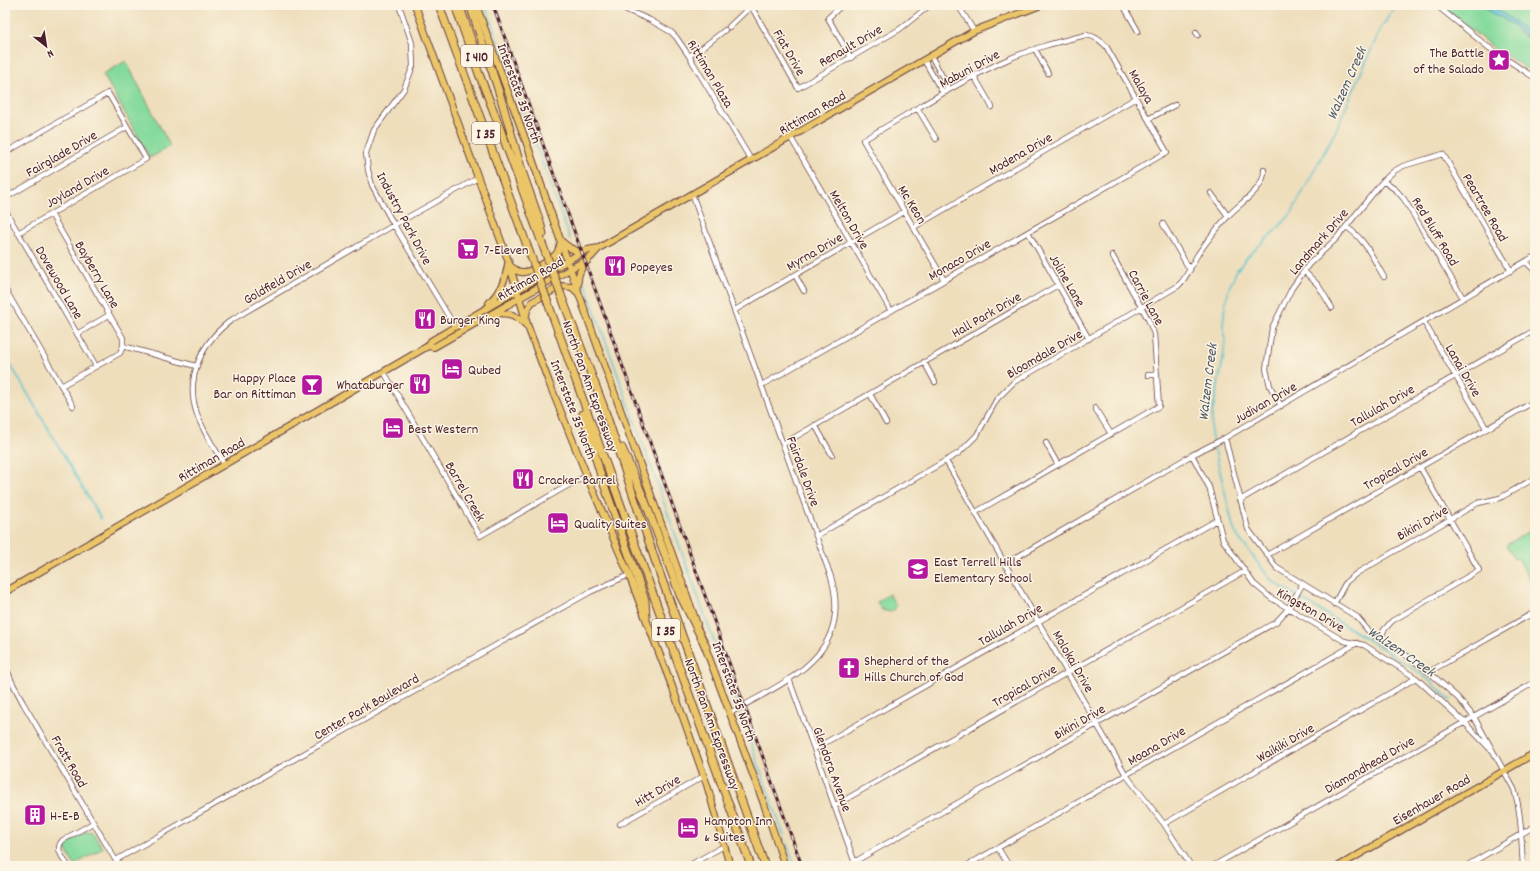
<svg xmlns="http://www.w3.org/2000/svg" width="1540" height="871" font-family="Dekko,sans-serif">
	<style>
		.green { fill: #84da9c; stroke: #677c64 }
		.water { fill: #56c2d0; stroke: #50707e }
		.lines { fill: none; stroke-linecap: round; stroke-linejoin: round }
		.stream { stroke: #56c2d0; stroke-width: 1.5 }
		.minor-casing { stroke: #633c41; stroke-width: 6 }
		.major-casing { stroke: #633c41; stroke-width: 8 }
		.highway-casing { stroke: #633c41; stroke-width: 9 }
		.minor { stroke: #fff; stroke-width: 4.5 }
		.major { stroke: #ebc669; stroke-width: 6 }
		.highway { stroke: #ebc669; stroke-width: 7 }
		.rail-casing { stroke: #4a1f2b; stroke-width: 3 }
		.rail { stroke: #fcf5e5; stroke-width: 1.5; stroke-dasharray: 4.5; stroke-linecap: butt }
		.highway-bridge-casing { stroke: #633c41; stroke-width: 9; stroke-linecap: butt }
		.highway-bridge { stroke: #ebc669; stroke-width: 7 }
		.labels { text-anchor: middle; stroke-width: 3; stroke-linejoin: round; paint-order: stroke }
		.shield { fill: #fcf5e5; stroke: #7f5f63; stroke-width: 1 }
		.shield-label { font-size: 13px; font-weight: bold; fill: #4a1f2b }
		.street-label { font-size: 14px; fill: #4a1f2b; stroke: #fcf5e5 }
		.poi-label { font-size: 14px; fill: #4a1f2b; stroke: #fcf5e5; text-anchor: start }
		.water-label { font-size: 15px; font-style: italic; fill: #4e5865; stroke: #fcf5e5 }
	</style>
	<rect width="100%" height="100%" fill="#fcf5e5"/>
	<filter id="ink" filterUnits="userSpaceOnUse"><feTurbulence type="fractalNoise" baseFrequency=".025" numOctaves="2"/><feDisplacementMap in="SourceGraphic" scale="8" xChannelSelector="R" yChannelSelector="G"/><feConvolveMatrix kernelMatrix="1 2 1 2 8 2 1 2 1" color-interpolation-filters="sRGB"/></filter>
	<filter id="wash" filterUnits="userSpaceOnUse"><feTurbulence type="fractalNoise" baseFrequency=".012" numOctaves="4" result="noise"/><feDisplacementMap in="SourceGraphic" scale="16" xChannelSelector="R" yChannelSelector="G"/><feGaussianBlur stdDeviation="0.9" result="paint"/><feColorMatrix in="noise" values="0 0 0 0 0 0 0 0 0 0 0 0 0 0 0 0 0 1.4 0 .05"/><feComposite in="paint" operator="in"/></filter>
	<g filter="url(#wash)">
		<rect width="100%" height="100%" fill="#eedebc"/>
		<path class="green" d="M1440,5h44l9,10 8,2 14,10 4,6 16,10v31l-41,-26z
			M1493,5h40l2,1v32z
			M126,61l44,85 -20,12 -47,-84z
			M1535,528v62l-17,-32 -4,1 -8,-14z
			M889,594l7,11 -1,4 -5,3 -8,-2 -5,-8z
			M86,832l7,1 10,15 -29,17 -10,-19z"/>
		<path class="water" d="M1484,5h9l42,33v5c-12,-8 -22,-18 -34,-26 -8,1 -12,-7 -17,-12z"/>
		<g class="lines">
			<path class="stream" d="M485,5l85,234
				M1396,5l-16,25 -45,102 -44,82 -10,11 -32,30 -12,15 -8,18 -4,18 -2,17 2,19 -2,18 -11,54 -1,20 23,96 4,7 34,44 121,74 31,21 27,24
				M584,281l211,585
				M5,355l96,164"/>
		</g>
	</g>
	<g filter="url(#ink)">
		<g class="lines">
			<g class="minor-casing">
				<path id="minor" d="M399,5l13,38 1,23 -9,23 -30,41 -8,23 2,17 4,15 22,40 61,102
					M615,5l35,15 21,12 5,5 13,19 62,104
					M842,5l-14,13 23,40
					M958,5l16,26
					M1123,5l15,26
					M1436,5l52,42 47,31
					M751,6l47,82 102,-59 30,-24
					M729,27l23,-22
					M1196,32l2,3
					M1035,49l13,24
					M689,56l13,-8 23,-18
					M924,60l17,30 5,2 1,-7 -16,-29
					M974,76l18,31
					M918,109l18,30
					M1148,119l27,-14
					M791,138l100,173
					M5,153l103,-60 38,66 -128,74
					M1383,181l13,9 8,9 59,99
					M1211,193l17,23
					M692,194l139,383c23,79 -45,104 -101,136
					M5,198l122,-71
					M5,210l91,156
					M51,214l72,124v8l-3,7 -59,33
					M1163,224l27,46
					M914,227l222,-129
					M1346,227c19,11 27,32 38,50
					M1028,232l61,107
					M1526,262l9,9
					M1304,271l14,14 14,23
					M795,275l9,16
					M5,289l68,117
					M735,310l170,-99
					M1424,322l62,106
					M77,334l32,-19
					M123,346l73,20
					M924,362l11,20
					M384,372l96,164 94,-54 13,-6
					M1148,375h9
					M762,385l405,-233 -61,-106c-6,-6 -11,-10 -20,-11 -29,7 -57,14 -84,27 -48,22 -93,52 -139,78l81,140
					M870,394l16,29
					M1281,406l-11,-20 -4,-17 6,-41 20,-40 17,-24 27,-25 47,-58 11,-10 9,-5 40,-12 68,117
					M1095,408l16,26
					M815,425l17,30
					M1225,438l23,91 29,39 80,49 14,17 36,22 22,16 29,26 16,19 40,72c8,25 7,51 9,77
					M1046,443l12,22
					M783,444l275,-159
					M1192,455l17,32 14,53 31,44 17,14 73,43 20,4 52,33 48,44 26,27
					M946,461l180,314 38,49 27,42
					M225,465c-10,-16 -22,-33 -28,-51 -13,-37 6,-74 36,-95l161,-94 84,-47
					M1240,500l295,-170
					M976,512l183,-106 -5,-72 -6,-15 -36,-64
					M816,536l143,-83 18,-18 20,-36 17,-17 164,-96c10,-9 13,-21 20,-32 9,-13 20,-27 31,-39 12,-13 36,-26 35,-45
					M1267,555l268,-154
					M1005,564l187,-109 33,-17 310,-182
					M1334,604l12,-22 11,-9 121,-70 22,-5 35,-20
					M1380,640l4,-10 8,-9 87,-51 -59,-103
					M5,665l7,17 11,21 96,163
					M1429,672l106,-60
					M789,679l67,187
					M814,749l403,-229
					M834,806l411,-235
					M620,824l84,-48
					M1164,824l252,-146
					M998,848l11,18
					M116,860l474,-268 39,-17
					M854,862l422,-240 12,-13 14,-24
					M68,866c-5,-8 -14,-18 -5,-26l30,-17
					M688,866l36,-20
					M966,866l391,-223
					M1213,866l322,-184
					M1466,866l69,-40"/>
			</g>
			<g class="major-casing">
				<path id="major" d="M415,5l93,255 20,67 22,58 37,91 42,99 44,114 34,96 23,81
					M476,5l51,139 52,150 118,330
					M562,242l8,6 11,5
					M510,266c4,3 8,7 14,6 7,0 29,-13 33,-19 2,-3 3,-8 4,-12
					M578,284c-1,-10 3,-17 10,-24
					M489,303c11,-11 17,-23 19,-39
					M494,314c15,-3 24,2 34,13
					M526,316l1,-6 5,-8 29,-16 11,1 5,5
					M428,346l6,1 157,-90 8,-9
					M5,592l423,-246 3,-5 151,-89 5,-2 12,-2 375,-217 67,-26
					M704,644l60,160 21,62
					M1339,866l196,-113"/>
			</g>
			<g class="highway-casing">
				<path id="highway" d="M439,5l94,257
					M455,5l24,69 13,33 54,147
					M470,5l29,87 23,79 18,51 3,12
					M461,10l12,35
					M561,295l42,110 53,158 109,303
					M548,303l203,563
					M583,414l18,62 44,124 1,17
					M622,448l23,53 35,94 26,52"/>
			</g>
			<use href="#minor" class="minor"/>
			<use href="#major" class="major"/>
			<use href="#highway" class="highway"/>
			<g class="rail-casing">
				<path id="rail" d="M493,5l309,861"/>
			</g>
			<use href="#rail" class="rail"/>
			<g class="highway-bridge-casing">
				<path id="highway-bridge" d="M546,254l15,41
					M533,262l15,41"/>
			</g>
			<use href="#highway-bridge" class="highway-bridge"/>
		</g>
	</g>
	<defs>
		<g id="sight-square" transform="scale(1.15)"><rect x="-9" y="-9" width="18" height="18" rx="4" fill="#b5179e" stroke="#fcf5e5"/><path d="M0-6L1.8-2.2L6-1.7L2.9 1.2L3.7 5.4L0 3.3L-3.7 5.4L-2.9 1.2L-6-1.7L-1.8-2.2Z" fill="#fff"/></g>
		<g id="supermarket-square" transform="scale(1.15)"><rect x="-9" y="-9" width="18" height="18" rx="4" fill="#b5179e" stroke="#fcf5e5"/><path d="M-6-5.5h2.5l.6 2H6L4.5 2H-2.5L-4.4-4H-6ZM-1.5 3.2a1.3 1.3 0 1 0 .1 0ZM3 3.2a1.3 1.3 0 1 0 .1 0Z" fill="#fff"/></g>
		<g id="restaurant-square" transform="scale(1.15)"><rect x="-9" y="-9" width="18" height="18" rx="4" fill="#b5179e" stroke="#fcf5e5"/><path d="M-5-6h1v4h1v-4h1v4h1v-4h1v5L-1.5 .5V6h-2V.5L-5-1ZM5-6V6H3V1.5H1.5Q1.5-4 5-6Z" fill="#fff"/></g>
		<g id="hotel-square" transform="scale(1.15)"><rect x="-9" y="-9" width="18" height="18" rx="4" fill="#b5179e" stroke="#fcf5e5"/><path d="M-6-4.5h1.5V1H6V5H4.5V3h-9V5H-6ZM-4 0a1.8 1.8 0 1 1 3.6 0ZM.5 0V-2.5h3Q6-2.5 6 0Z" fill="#fff"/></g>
		<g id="bar-square" transform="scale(1.15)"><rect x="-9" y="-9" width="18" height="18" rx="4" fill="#b5179e" stroke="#fcf5e5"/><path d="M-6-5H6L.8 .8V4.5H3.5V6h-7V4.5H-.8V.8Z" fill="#fff"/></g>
		<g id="school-square" transform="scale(1.15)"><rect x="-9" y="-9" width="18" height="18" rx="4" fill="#b5179e" stroke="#fcf5e5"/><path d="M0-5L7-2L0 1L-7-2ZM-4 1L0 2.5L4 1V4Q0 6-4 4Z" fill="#fff"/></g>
		<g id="church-square" transform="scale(1.15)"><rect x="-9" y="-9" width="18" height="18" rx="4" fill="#b5179e" stroke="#fcf5e5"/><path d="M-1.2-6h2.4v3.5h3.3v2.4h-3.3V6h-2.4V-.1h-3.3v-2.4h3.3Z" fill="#fff"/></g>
		<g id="building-square" transform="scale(1.15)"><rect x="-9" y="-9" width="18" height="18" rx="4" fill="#b5179e" stroke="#fcf5e5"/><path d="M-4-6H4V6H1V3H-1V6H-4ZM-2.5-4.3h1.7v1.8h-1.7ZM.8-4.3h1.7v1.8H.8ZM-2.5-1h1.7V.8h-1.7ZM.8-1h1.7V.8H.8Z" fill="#fff"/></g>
	</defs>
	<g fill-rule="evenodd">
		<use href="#sight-square" x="1499" y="60"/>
		<use href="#supermarket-square" x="468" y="249"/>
		<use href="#restaurant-square" x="615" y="266"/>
		<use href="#restaurant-square" x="425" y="319"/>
		<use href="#hotel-square" x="452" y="369"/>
		<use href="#restaurant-square" x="420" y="384"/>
		<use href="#bar-square" x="312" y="385"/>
		<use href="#hotel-square" x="393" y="428"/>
		<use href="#restaurant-square" x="523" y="479"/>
		<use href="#hotel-square" x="558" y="523"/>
		<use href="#school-square" x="918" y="569"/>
		<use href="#church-square" x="849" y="668"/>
		<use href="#building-square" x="35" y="815"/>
		<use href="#hotel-square" x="688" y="828"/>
	</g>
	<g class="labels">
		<g class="shield">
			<rect x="461" y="45" width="32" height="22" rx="3"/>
			<rect x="472" y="122" width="28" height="22" rx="3"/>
			<rect x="652" y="619" width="28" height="22" rx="3"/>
		</g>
		<g class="shield-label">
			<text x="477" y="61">I 410</text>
			<text x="486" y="138">I 35</text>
			<text x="666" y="635">I 35</text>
		</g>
		<g class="street-label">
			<text transform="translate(850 45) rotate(-30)" y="5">Renault Drive</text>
			<text transform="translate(790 52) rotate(60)" y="5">Fiat Drive</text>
			<text transform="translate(969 68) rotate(-28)" y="5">Mabuni Drive</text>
			<text transform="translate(711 73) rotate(59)" y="5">Rittiman Plaza</text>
			<text transform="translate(1142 86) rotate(60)" y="5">Malaya</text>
			<text transform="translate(520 93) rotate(70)" y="5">Interstate 35 North</text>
			<text transform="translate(812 112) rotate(-30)" y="5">Rittiman Road</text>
			<text transform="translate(61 153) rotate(-30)" y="5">Fairglade Drive</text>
			<text transform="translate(1020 153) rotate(-30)" y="5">Modena Drive</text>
			<text transform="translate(77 186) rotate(-30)" y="5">Joyland Drive</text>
			<text transform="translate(913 204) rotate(59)" y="5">Mc Keon</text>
			<text transform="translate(1486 207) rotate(60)" y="5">Peartree Road</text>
			<text transform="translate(405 218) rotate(62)" y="5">Industry Park Drive</text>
			<text transform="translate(850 219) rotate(60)" y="5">Melton Drive</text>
			<text transform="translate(1436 231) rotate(59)" y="5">Red Bluff Road</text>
			<text transform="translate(1318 241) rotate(-49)" y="5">Landmark Drive</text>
			<text transform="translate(814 251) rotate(-30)" y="5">Myrna Drive</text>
			<text transform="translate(959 259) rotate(-30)" y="5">Monaco Drive</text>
			<text transform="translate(98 274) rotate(60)" y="5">Bayberry Lane</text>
			<text transform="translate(530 278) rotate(-30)" y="5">Rittiman Road</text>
			<text transform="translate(1068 280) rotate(60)" y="5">Joline Lane</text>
			<text transform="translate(277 281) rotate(-30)" y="5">Goldfield Drive</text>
			<text transform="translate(60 282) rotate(60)" y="5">Dovewood Lane</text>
			<text transform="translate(1147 297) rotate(62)" y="5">Carrie Lane</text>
			<text transform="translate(986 314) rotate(-30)" y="5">Hall Park Drive</text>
			<text transform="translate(1044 353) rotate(-30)" y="5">Bloomdale Drive</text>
			<text transform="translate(1464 370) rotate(60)" y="5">Lanai Drive</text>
			<text transform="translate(591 386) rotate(70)" y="5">North Pan Am Expressway</text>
			<text transform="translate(1265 402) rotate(-30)" y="5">Judivan Drive</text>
			<text transform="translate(1382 405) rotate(-30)" y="5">Tallulah Drive</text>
			<text transform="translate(574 409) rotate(69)" y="5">Interstate 35 North</text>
			<text transform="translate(211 459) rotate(-30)" y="5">Rittiman Road</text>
			<text transform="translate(1395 468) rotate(-30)" y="5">Tropical Drive</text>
			<text transform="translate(804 471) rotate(70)" y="5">Fairdale Drive</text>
			<text transform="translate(466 491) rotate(60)" y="5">Barrel Creek</text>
			<text transform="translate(1422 522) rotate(-30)" y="5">Bikini Drive</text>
			<text transform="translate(1311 609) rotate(30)" y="5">Kingston Drive</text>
			<text transform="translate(1010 624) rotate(-30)" y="5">Tallulah Drive</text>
			<text transform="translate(1074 661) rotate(60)" y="5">Molokai Drive</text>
			<text transform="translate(1024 685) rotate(-30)" y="5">Tropical Drive</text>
			<text transform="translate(735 691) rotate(70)" y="5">Interstate 35 North</text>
			<text transform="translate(366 706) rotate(-30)" y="5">Center Park Boulevard</text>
			<text transform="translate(1079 721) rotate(-30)" y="5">Bikini Drive</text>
			<text transform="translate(713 724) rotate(70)" y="5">North Pan Am Expressway</text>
			<text transform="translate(1285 742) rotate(-30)" y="5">Waikiki Drive</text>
			<text transform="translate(1156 745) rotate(-30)" y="5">Moana Drive</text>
			<text transform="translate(70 761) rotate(60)" y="5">Fratt Road</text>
			<text transform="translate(1369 764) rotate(-30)" y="5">Diamondhead Drive</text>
			<text transform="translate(833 769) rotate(70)" y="5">Glendora Avenue</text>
			<text transform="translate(657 790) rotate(-30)" y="5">Hitt Drive</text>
			<text transform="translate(1431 799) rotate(-30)" y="5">Eisenhauer Road</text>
		</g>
		<g class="poi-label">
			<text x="1484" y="57" text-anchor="end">The Battle<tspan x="1484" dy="16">of the Salado</tspan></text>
			<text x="484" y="254">7-Eleven</text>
			<text x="630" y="271">Popeyes</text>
			<text x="440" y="324">Burger King</text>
			<text x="468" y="374">Qubed</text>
			<text x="296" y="382" text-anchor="end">Happy Place<tspan x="296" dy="16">Bar on Rittiman</tspan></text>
			<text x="404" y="389" text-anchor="end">Whataburger</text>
			<text x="408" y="433">Best Western</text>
			<text x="538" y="484">Cracker Barrel</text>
			<text x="574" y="528">Quality Suites</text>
			<text x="934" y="566">East Terrell Hills<tspan x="934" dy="16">Elementary School</tspan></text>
			<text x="864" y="665">Shepherd of the<tspan x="864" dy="16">Hills Church of God</tspan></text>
			<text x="50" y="820">H-E-B</text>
			<text x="704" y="825">Hampton Inn<tspan x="704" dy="16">&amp; Suites</tspan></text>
		</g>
		<g class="water-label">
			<text transform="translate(1346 83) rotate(-66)" y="5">Walzem Creek</text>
			<text transform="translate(1207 382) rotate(-83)" y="5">Walzem Creek</text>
			<text transform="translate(1402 651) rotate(34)" y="5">Walzem Creek</text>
		</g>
	</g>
	<rect width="1540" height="871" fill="none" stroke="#fcf5e5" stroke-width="20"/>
	<g transform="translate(46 46) rotate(150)" stroke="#fcf5e5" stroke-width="3" paint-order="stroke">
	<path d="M0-3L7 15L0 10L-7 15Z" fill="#4a1f2b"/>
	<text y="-6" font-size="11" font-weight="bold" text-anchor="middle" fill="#4a1f2b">N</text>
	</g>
</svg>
